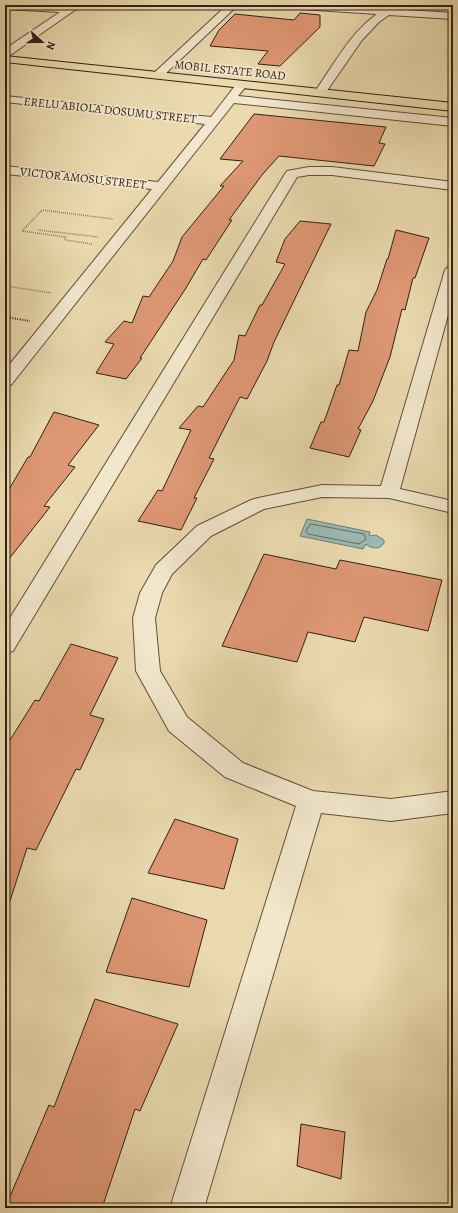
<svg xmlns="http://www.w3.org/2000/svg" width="458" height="1213" font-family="Alegreya,serif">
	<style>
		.water { fill: #9ab9b2; stroke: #707c72 }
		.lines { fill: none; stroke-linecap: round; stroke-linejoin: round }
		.shore { stroke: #666c62; stroke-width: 1 }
		.building { fill: #df9875; stroke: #312012 }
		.minor-casing { stroke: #604e3a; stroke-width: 2 }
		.major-casing { stroke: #312012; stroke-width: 2 }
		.path-far1 { stroke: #312012; stroke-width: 1.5; stroke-dasharray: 0.5 1.5; stroke-linecap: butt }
		.path { stroke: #312012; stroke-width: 2; stroke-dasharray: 1 1.5; stroke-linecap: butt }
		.minor { fill: #f2e7cc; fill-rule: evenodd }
		.major { fill: #ebdab0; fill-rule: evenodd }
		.labels { text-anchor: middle; stroke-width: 3.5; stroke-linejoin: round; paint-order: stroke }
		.far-street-label { font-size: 12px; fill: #312012; stroke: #f2e7cc }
	</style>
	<rect width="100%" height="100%" fill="#ebdab0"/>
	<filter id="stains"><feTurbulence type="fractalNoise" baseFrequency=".005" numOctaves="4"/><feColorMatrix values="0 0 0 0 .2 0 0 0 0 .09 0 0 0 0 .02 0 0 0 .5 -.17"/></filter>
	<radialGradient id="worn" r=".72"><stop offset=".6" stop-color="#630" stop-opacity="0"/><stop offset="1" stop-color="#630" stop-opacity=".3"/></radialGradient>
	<path class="water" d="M307,519l63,13 -1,4 7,-1 8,5v3c-4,7 -13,6 -18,1l-3,5 -63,-13z"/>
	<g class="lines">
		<path class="shore" d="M311,524l53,10 2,5 -7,5 -51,-10 -2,-3z"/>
	</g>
	<path class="building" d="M300,13l20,2v12l-40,39 -22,-2 10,-13 -58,-5 9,-16 16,-16 59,6z
		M254,114l132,13 -7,16 6,1 -11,22 -95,-10 -17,19 -33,45h3l-26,40 -3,-1 -17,29 -46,70h2l-16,21 -30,-6 18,-29 -9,-2 19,-21 8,2 11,-27 6,1 24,-36 9,-24 42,-51h-4l23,-25 -23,-2z
		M300,221l31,3 -57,118 -7,19 -20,38 -7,-2 -31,61 5,1 -20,39h3l-16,32 -43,-9 20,-31 4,1 29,-61 -12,-2 19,-22 5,1 31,-47 5,-25 6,1 15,-31h2l23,-41 -9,-2 9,-23z
		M396,230l33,8 -14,40h-2l-8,32 -3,-1 -12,48 -17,44 -15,28 3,1 -12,27 -39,-9 11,-26h3l13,-37h2l10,-35 9,1 8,-39 11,-22 10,-31h1z
		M54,412l45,13 -31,40 7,2 -31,39 6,1 -45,57v-68l23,-39h2z
		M264,554l72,15 4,-9 102,20 -14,51 -64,-14 -9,25 -47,-10 -11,30 -75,-16z
		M71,644l47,14 -28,57 14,4 -24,51 -4,-1 -40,81 -9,-2 -18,56 -4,-1v-155l30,-48 4,1z
		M175,819l63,20 -14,50 -76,-16z
		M132,898l75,22 -18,67 -83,-15z
		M95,999l83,25 -38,87 -5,-2 -33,99h-97l44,-103 5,2z
		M301,1124l44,8 -4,47 -44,-13z"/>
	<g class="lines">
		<g class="minor-casing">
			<path id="minor" d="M5,5l63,2 3,-2h11l-73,51 -4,1v-8l55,-37 -55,-3z
				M227,5h11l-76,72h-8l-2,-2 2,-2z
				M280,5h49l124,8v6l-64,-4 -10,7 -17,18 -38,55h-8l-2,-2c19,-27 36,-60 63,-79l-92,-6z
				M242,81l6,3 -10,12 215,22v8l-219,-23 -223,282 -6,1v-16l147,-181 -147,-15v-8l153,16 47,-58 -200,-22v-6l206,21 27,-35z
				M309,167h23l121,15v8l-121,-15h-23l-12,2 -284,474 -8,2v-27l280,-452 2,-3z
				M453,265v32l-53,192 53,12v12l-64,-15 -67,-1 -58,12 -53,27 -39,38 -10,19 -7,25 5,53 27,46 56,46 70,28 78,8 62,-8v22l-62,8 -70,-8 -117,395h-34l126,-402 -71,-29 -56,-46 -33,-60 -3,-53 7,-25 16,-28 41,-39 54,-26 7,-2 64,-13 59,1 64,-216 3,-3z"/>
		</g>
		<g class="major-casing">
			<path id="major" d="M5,56l448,47v8l-448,-49z"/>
		</g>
		<path class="path-far1" d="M38,230l60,7
			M92,244l-27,-4v-3l-43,-6 20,-21 71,9
			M5,286l47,7"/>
		<path class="path" d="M5,317l25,4"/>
		<use href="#minor" class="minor"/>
		<use href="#major" class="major"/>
	</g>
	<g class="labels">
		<g class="far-street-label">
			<text transform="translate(230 70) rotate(6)" y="4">MOBIL ESTATE ROAD</text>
			<text transform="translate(110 110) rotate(6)" y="4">ERELU ABIOLA DOSUMU STREET</text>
			<text transform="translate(83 178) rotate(6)" y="4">VICTOR AMOSU STREET</text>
		</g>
	</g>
	<rect width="458" height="1213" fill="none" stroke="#ebdab0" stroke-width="20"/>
	<rect x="6" y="6" width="446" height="1201" fill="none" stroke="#312012" stroke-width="2"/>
	<rect x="10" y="10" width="438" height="1193" fill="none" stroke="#312012"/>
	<g transform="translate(42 42) rotate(111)" stroke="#f2e7cc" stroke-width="3" paint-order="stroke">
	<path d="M0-3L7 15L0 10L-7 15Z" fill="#312012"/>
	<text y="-6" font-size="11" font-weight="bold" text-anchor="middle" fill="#312012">N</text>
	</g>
	<rect width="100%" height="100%" filter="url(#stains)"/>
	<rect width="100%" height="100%" fill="url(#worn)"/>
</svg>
